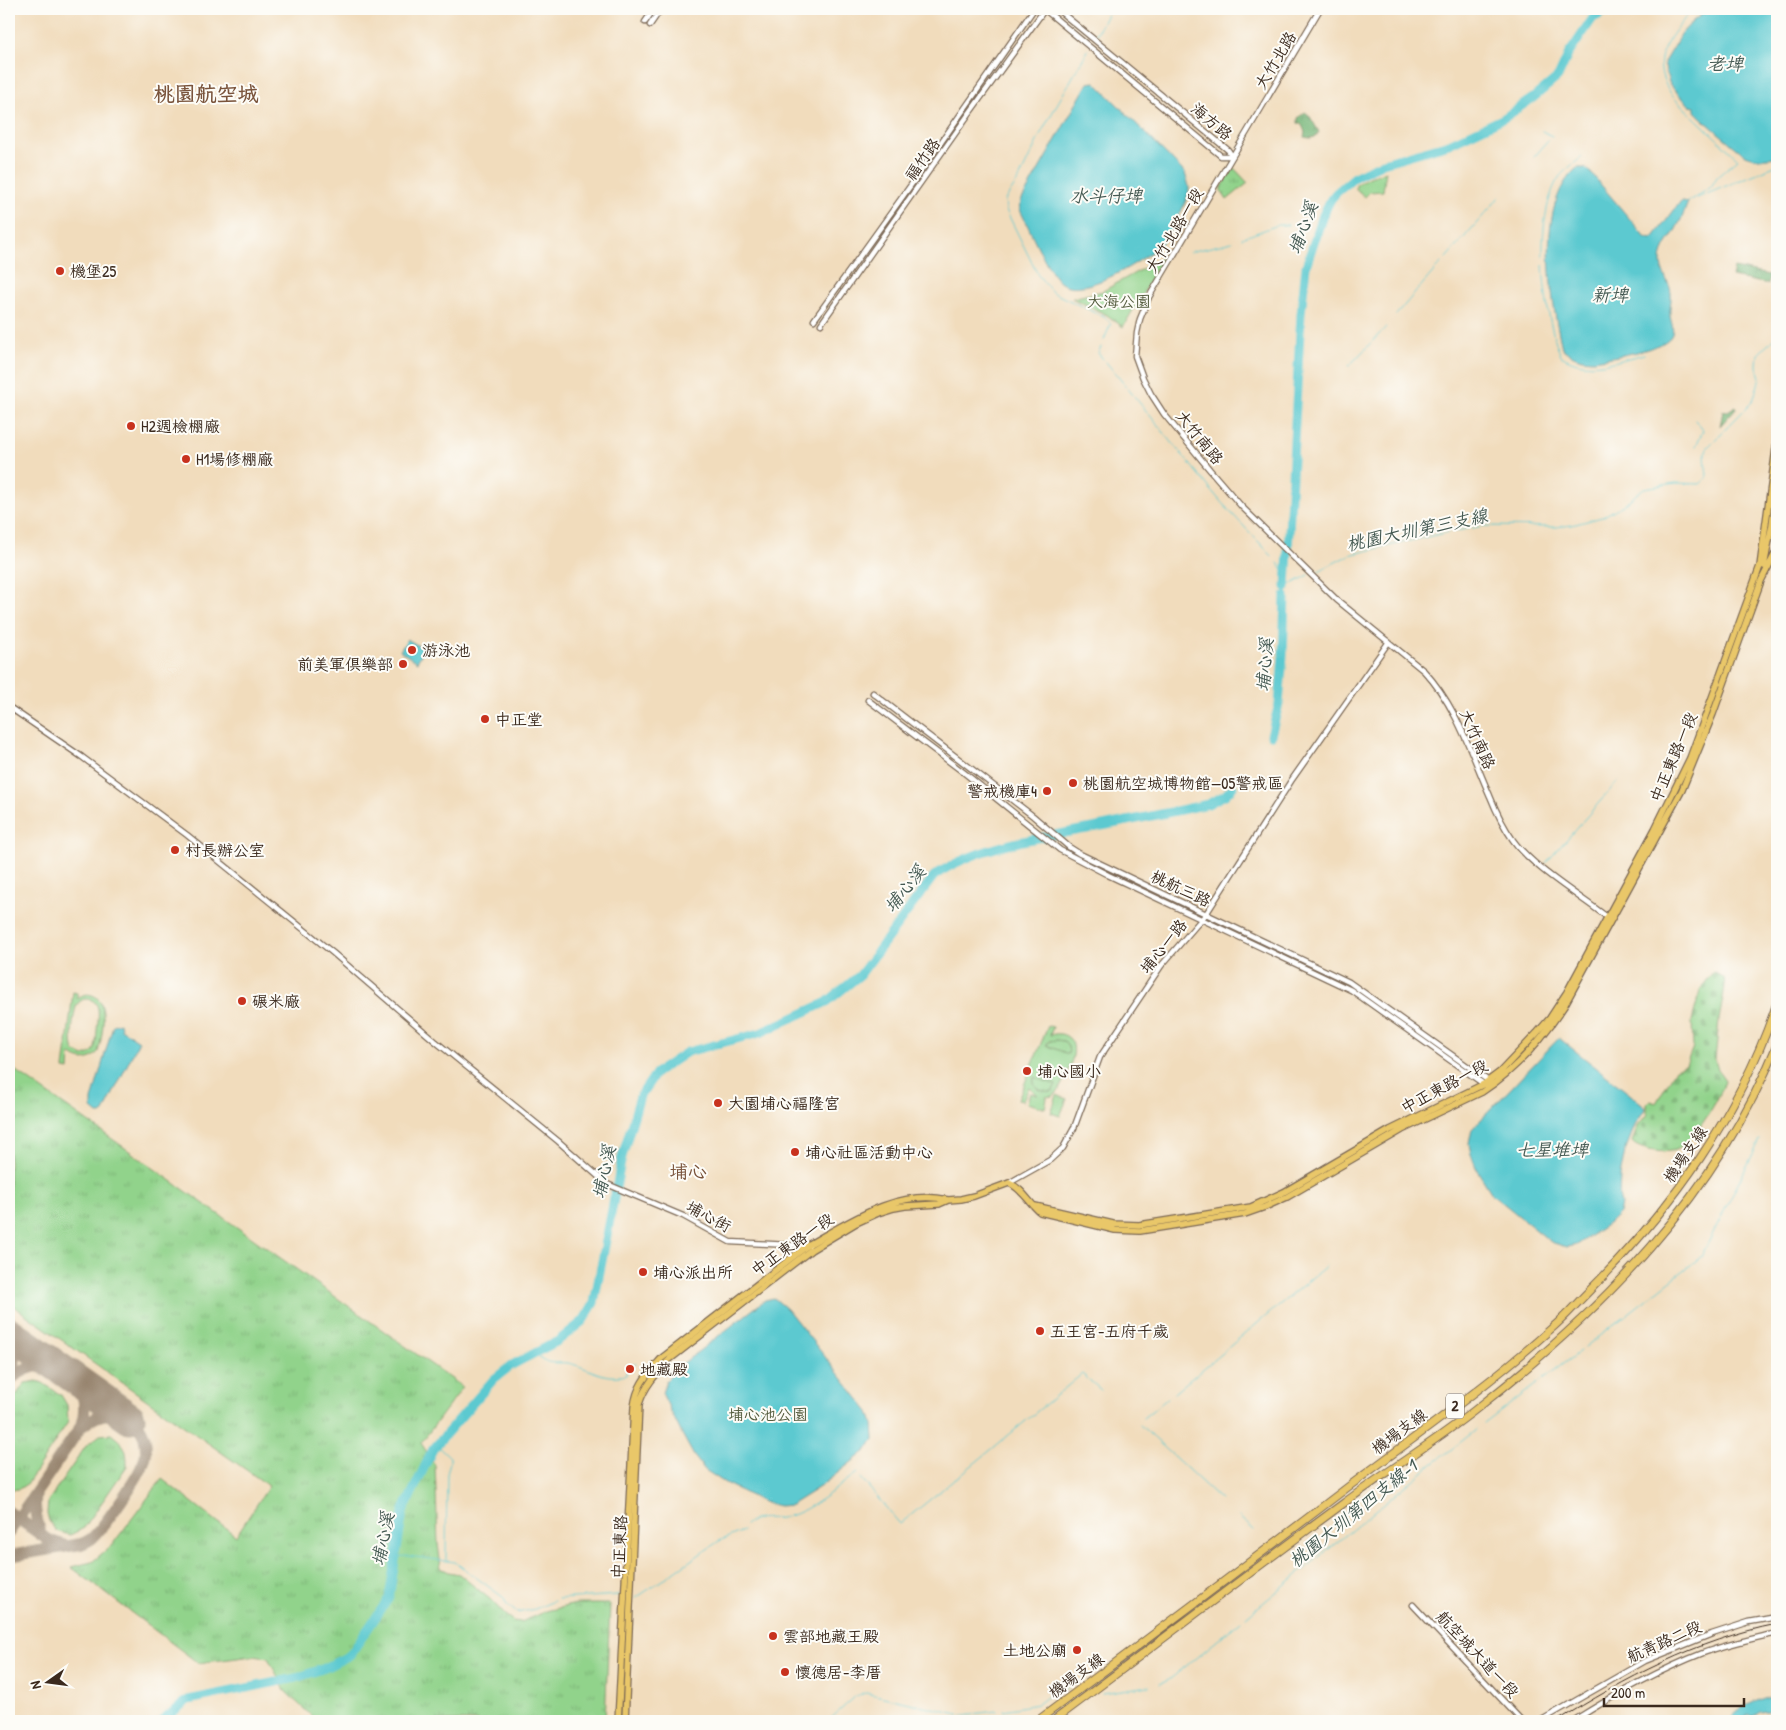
<svg xmlns="http://www.w3.org/2000/svg" width="1786" height="1730" font-family="'Patrick Hand','LXGW WenKai TC',sans-serif">
	<style>
		.grass { fill: url(#grass-tufts); stroke: #667e54 }
		.forest { fill: url(#forest-crowns); stroke: #58704a }
		.cemetery { fill: url(#cemetery-stones); stroke: #667e54 }
		.park { fill: #91d38b; stroke: #667e54; fill-rule: evenodd }
		.water { fill: #5cc9d0; stroke: #4c7a77 }
		.lines { fill: none; stroke-linecap: round; stroke-linejoin: round }
		.stream { stroke: #5cc9d0; stroke-width: 1 }
		.river { stroke: #5cc9d0; stroke-width: 9 }
		.taxiway { stroke: #96836d; stroke-width: 12 }
		.runway { stroke: #96836d; stroke-width: 31 }
		.minor-casing { stroke: #7b6855; stroke-width: 7 }
		.major-casing { stroke: #7b6855; stroke-width: 8 }
		.highway-casing { stroke: #7b6855; stroke-width: 9 }
		.minor { stroke: #fff; stroke-width: 4.5 }
		.major { stroke: #e9c769; stroke-width: 5.5 }
		.highway { stroke: #e9c769; stroke-width: 7 }
		.rail { stroke: #3b2a1e; stroke-width: 1 }
		.poi-dot { fill: #c8321e; stroke: #fdfcf7; stroke-width: 2 }
		.labels { text-anchor: middle; stroke-width: 4; stroke-linejoin: round; paint-order: stroke }
		.shield { fill: #fdfcf7; stroke: #75695f; stroke-width: 1 }
		.shield-label { font-size: 15px; font-weight: bold; fill: #3b2a1e }
		.street-label { font-size: 16px; fill: #3b2a1e; stroke: #fdfcf7 }
		.poi-label { font-size: 16px; fill: #3b2a1e; stroke: #fdfcf7; text-anchor: start }
		.park-label { font-size: 16px; fill: #555d3f; stroke: #fdfcf7 }
		.water-label { font-size: 18px; font-style: italic; fill: #455a53; stroke: #fdfcf7 }
		.quarter-label { font-size: 19px; fill: #7a543c; stroke: #fdfcf7 }
		.district-label { font-size: 21px; font-weight: bold; fill: #7a543c; stroke: #fdfcf7 }
	</style>
	<defs>
		<pattern id="grass-tufts" width="24" height="20" patternUnits="userSpaceOnUse" patternTransform="scale(1.25)"><rect width="24" height="20" fill="#91d38b"/><path d="M3 7l-1-3M5 7V3M7 7l1-3M15 17l-1-3M17 17v-4M19 17l1-3" fill="none" stroke="#7eb578"/></pattern>
		<pattern id="forest-crowns" width="20" height="18" patternUnits="userSpaceOnUse" patternTransform="scale(1.25)"><rect width="20" height="18" fill="#74b577"/><path d="M2 6a3 3 0 1 1 6 0M12 15a3 3 0 1 1 6 0" fill="none" stroke="#609361"/></pattern>
		<pattern id="cemetery-stones" width="16" height="16" patternUnits="userSpaceOnUse" patternTransform="scale(1.25)"><rect width="16" height="16" fill="#91d38b"/><path d="M2 7V4a2 2 0 0 1 4 0v3zM10 15v-3a2 2 0 0 1 4 0v3z" fill="#7eb578"/></pattern>
	</defs>
	<rect width="100%" height="100%" fill="#fdfcf7"/>
	<filter id="ink" filterUnits="userSpaceOnUse"><feTurbulence type="fractalNoise" baseFrequency=".02" numOctaves="2"/><feDisplacementMap in="SourceGraphic" scale="10" xChannelSelector="R" yChannelSelector="G"/><feConvolveMatrix kernelMatrix="1 2 1 2 8 2 1 2 1" color-interpolation-filters="sRGB"/></filter>
	<filter id="wash" filterUnits="userSpaceOnUse"><feTurbulence type="fractalNoise" baseFrequency=".0096" numOctaves="4" result="noise"/><feDisplacementMap in="SourceGraphic" scale="20" xChannelSelector="R" yChannelSelector="G"/><feGaussianBlur stdDeviation="1.12" result="paint"/><feColorMatrix in="noise" values="0 0 0 0 0 0 0 0 0 0 0 0 0 0 0 0 0 1.4 0 .05"/><feComposite in="paint" operator="in"/></filter>
	<g filter="url(#wash)">
		<rect width="100%" height="100%" fill="#f1dcbc"/>
		<path class="grass" d="M1234,168l14,15 -21,17 -6,-9v-3z
			M1386,171l-3,20 -13,1 -5,5 -9,-8v-4l9,-6z
			M1052,1040c9,-1 19,4 16,14l-22,-9z
			M9,1066l454,321 -42,56 14,22 3,79 3,24 8,4 10,2 32,26 14,15 8,6 8,1 25,-11 30,-7h34l-5,117h-288l-31,-29 -18,-34 -15,-2 -55,7 -127,-96 21,-5 20,-17 50,-66 74,57 33,-50 -260,-183z
			M1034,1077l22,8 -4,6c-10,2 -20,-3 -18,-14z
			M37,1381l6,2 18,12 6,10 1,17 -40,61 -9,6 -10,1v-85l16,-22z
			M111,1434c14,11 16,14 16,32l-43,62 -14,7 -14,-4 -7,-10 -2,-8 1,-12 38,-55 14,-11z"/>
		<path class="forest" d="M1305,112l4,3 10,17 -4,5 -5,1 -6,-1 1,-5 -3,-7 -4,-2v-5z
			M1734,268l35,7 -1,9 -36,-7z
			M1736,406v2l-16,18 3,-15 3,1z"/>
		<path class="cemetery" d="M1713,972l11,6 1,9 -6,33 -4,40 3,10 7,10c-3,16 -31,60 -45,68 -8,5 -23,4 -31,2 -6,-2 -13,-3 -17,-8l7,-18 8,-10v-11l4,-2 5,2 20,-34 10,-4 7,-18 -1,-26 8,-31z"/>
		<path class="park" d="M1165,256l-42,71 -16,-12 -35,-17 31,-7z
			M73,992l4,1v6c4,-4 9,-6 15,-4 18,5 10,43 6,57 -8,10 -18,10 -28,2l-1,16 -5,-1zM84,999c19,-1 14,18 13,31 -1,6 0,14 -3,20 -3,4 -6,5 -11,6l-9,-5c-4,-8 -1,-35 2,-44 1,-4 4,-6 8,-8z
			M1048,1026l5,1 -3,8c7,-2 13,-2 19,3 13,12 -5,40 -11,54l-5,4 -7,1 1,1 -2,10 -18,-5 3,-10 8,2 -9,-8 -6,14 -5,-1zM1056,1040c7,0 15,5 12,14l-22,-9 3,-4zM1034,1077l22,8v1l-4,5c-10,2 -21,-3 -18,-14z
			M1057,1095l10,4 -7,17 -9,-3z"/>
		<path class="water" d="M1709,9h68v148c-10,1 -21,3 -31,-2 -5,-2 -48,-39 -51,-44 0,-1 0,-2 0,-4l-5,-1 -20,-21 -3,-9 -3,-14 17,-28 12,-13z
			M1095,82l90,91c1,4 3,9 4,14 1,11 -17,43 -24,52 -15,19 -81,60 -104,44 -12,-8 -33,-58 -41,-73l1,-9 67,-118z
			M1577,168h8l6,5 54,64 5,2 4,-2 27,-36 7,1c-3,8 -6,17 -11,25 -5,11 -16,21 -16,34 -1,11 9,21 10,32 1,7 -2,15 -1,23 1,6 4,12 2,18 -5,16 -62,23 -78,26 -13,0 -22,-3 -32,-12 -11,-49 -28,-143 15,-180z
			M407,639l17,10 -7,13 -17,-11z
			M120,1023l1,6 18,12 -35,71 -3,2h-3l-6,-5v-9l21,-75z
			M1559,1038l87,69 -10,16 -11,28 -5,26 -1,19 2,8 -2,9 -10,10 -32,22 -11,2 -15,-5 -59,-48 -15,-24 -6,-16 -2,-10 3,-15z
			M774,1298l13,11 82,103 4,12 1,15 -7,11 -46,36 -30,19 -12,1 -16,-4 -38,-19 -20,-13 -11,-14 -12,-22 -20,-41 4,-12 15,-16 84,-65z
			M1777,1694v15l-17,2 -9,6 -2,-3 -8,7h-12c13,-17 28,-20 48,-27z"/>
		<g class="lines">
			<path class="stream" d="M1684,9l5,4c-24,32 -42,47 -15,85l64,61 -21,18 -6,10 -18,12
				M1690,13l5,-4
				M1096,35l14,-26
				M1088,50l-46,81 -23,48 -14,21 1,10 32,65 14,17 52,25 7,6 -7,17
				M1542,131l10,5
				M1534,157l14,-16
				M1697,198l80,-33
				M1687,202l6,-3
				M1492,206l7,-9
				M1297,224h5l8,-4
				M1242,238l36,-13h10
				M1190,252l42,-10
				M1543,257c-1,-24 3,-62 17,-81 6,-7 15,-13 22,-19
				M1446,258l44,-50
				M1543,265c2,30 6,63 18,91 28,17 54,5 83,-2
				M1396,315l45,-52
				M1101,347l-3,6 5,6
				M1106,362l115,140 51,54
				M1349,366l37,-39
				M1695,420l8,10 -7,16
				M1278,563l8,10
				M1313,574l36,-19 95,-22 40,-7 72,1 16,-2 30,-8 21,-12 21,-17 32,-5 24,1 7,-6c0,-10 -4,-21 0,-30l46,-47 7,-23 -3,-12 1,-12 19,-18
				M1286,587l23,-12
				M1546,863l72,-82
				M1774,1112l3,-6
				M1585,1347l116,-90 59,-117
				M535,1353c3,3 9,8 13,9 6,2 14,0 20,1 23,5 33,17 58,12l1,-7 3,-4 6,-1
				M1174,1393l152,-127
				M1143,1418l25,-20
				M1484,1424l96,-73
				M1140,1425l81,75
				M437,1445l13,12v5l-3,12 -1,85
				M861,1478l39,46 92,-75 90,-75 19,16
				M1239,1517l15,13
				M745,1525c14,-11 26,-4 41,-8 26,-7 50,-29 71,-44
				M395,1557l12,-1 48,6 49,36 2,6 11,9 18,-4 19,-8
				M636,1598l83,-57 24,-10
				M558,1599l61,-4
				M1246,1617l174,-143 56,-44
				M1160,1684l9,-4 72,-59
				M1102,1693l47,-7
				M1004,1710l33,-6 21,-16h10
				M828,1721l28,-25 10,-3 97,22 34,-4"/>
			<path class="river" d="M1286,587l15,-273 5,-48 17,-51 8,-16 5,-6 20,-17 27,-13 66,-19 55,-26 29,-20 25,-21 10,-22 25,-37 18,-9
				M1271,735l8,-31 4,-48 2,-60
				M162,1721l26,-21 108,-22 29,-10 25,-13 39,-57 14,-86 30,-63 61,-70 18,-14 46,-24 25,-20 11,-18 28,-146 18,-61 16,-23 31,-21 73,-19 67,-31 33,-27 74,-99c43,-30 103,-38 153,-47 40,-8 81,-16 121,-25l17,-9 8,-8"/>
			<path class="taxiway" d="M9,1335c7,16 8,29 1,45
				M11,1379c38,-33 88,1 69,49
				M36,1493c-3,15 1,28 5,42
				M9,1512l39,28 17,6
				M9,1532l71,-104c27,-25 66,-18 66,23 0,5 -2,11 -4,15 -5,13 -40,64 -51,73 -3,2 -7,4 -10,5l-72,12"/>
			<path class="runway" d="M9,1332l121,86"/>
		</g>
	</g>
	<g filter="url(#ink)">
		<g class="lines">
			<g class="minor-casing">
				<path id="minor" d="M1044,9l177,147h11
					M1057,9l171,141 4,6
					M1320,9l-171,288 -9,22 -3,14 -2,23 8,22 8,16 13,20 46,56 32,37 95,93 87,71c32,34 47,82 66,125 6,15 13,30 23,44 20,28 66,55 94,77
					M645,22l9,-13
					M650,25l11,-16
					M814,320l107,-149 113,-162
					M821,324l150,-213 74,-102
					M873,693l160,123 36,31 11,7 269,128 141,100
					M868,700l99,75 93,75 48,25 243,115 134,95
					M9,707l73,50 105,78 146,118 102,88 123,100 49,43 76,32 47,26 79,4
					M1009,1183l41,-23 13,-12 11,-20 26,-71 61,-91 45,-52 85,-133 97,-138
					M1413,1605l109,116
					M1540,1721l105,-60 67,-27 37,-12 28,-5
					M1573,1721c41,-26 84,-50 130,-68 24,-9 49,-14 74,-20"/>
			</g>
			<g class="major-casing">
				<path id="major" d="M1764,566l8,-41 5,-38
					M1035,1206l78,18 26,1 112,-18 33,-15 106,-62 94,-46 16,-12 37,-39 13,-15 17,-26 88,-163 35,-71 70,-192 17,-125
					M618,1721l16,-314c3,-23 13,-32 28,-49l146,-113c41,-23 90,-57 140,-45
					M625,1721l14,-317c6,-19 18,-31 31,-45l141,-109 45,-27 22,-10 16,-5 11,-2 34,-2 9,-4 13,-1 13,-3 35,-13c13,5 20,20 31,29l75,18 25,1 105,-17 20,-7 22,-10 115,-67 80,-38c32,-21 61,-54 82,-86l118,-216 31,-76 48,-133 14,-27"/>
			</g>
			<g class="highway-casing">
				<path id="highway" d="M1037,1721c104,-77 208,-155 311,-234 69,-52 140,-101 204,-159 13,-11 25,-25 37,-37 84,-84 150,-175 188,-288
					M1053,1721c97,-72 193,-146 291,-218 43,-32 89,-60 131,-93 127,-99 241,-214 302,-365"/>
			</g>
			<use href="#minor" class="minor"/>
			<use href="#major" class="major"/>
			<use href="#highway" class="highway"/>
			<path class="rail" d="M1557,1721c69,-43 139,-81 220,-97"/>
		</g>
	</g>
	<g class="poi-dot">
		<circle cx="60" cy="271" r="5"/>
		<circle cx="131" cy="426" r="5"/>
		<circle cx="186" cy="459" r="5"/>
		<circle cx="412" cy="650" r="5"/>
		<circle cx="403" cy="664" r="5"/>
		<circle cx="485" cy="719" r="5"/>
		<circle cx="1073" cy="783" r="5"/>
		<circle cx="1047" cy="791" r="5"/>
		<circle cx="175" cy="850" r="5"/>
		<circle cx="242" cy="1001" r="5"/>
		<circle cx="1027" cy="1071" r="5"/>
		<circle cx="718" cy="1103" r="5"/>
		<circle cx="795" cy="1152" r="5"/>
		<circle cx="643" cy="1272" r="5"/>
		<circle cx="1040" cy="1331" r="5"/>
		<circle cx="630" cy="1369" r="5"/>
		<circle cx="773" cy="1636" r="5"/>
		<circle cx="1077" cy="1650" r="5"/>
		<circle cx="785" cy="1672" r="5"/>
	</g>
	<g class="labels">
		<rect class="shield" x="1446" y="1393.5" width="18" height="25" rx="4"/>
		<g class="shield-label">
			<text x="1455" y="1411">2</text>
		</g>
		<g class="street-label">
			<text transform="translate(1275 60) rotate(-59)" y="6">大竹北路</text>
			<text transform="translate(1212 121) rotate(40)" y="6">海方路</text>
			<text transform="translate(922 159) rotate(-55)" y="6">福竹路</text>
			<text transform="translate(1174 230) rotate(-59)" y="6">大竹北路一段</text>
			<text transform="translate(1200 437) rotate(51)" y="6">大竹南路</text>
			<text transform="translate(1478 739) rotate(66)" y="6">大竹南路</text>
			<text transform="translate(1673 757) rotate(-67)" y="6">中正東路一段</text>
			<text transform="translate(1181 888) rotate(25)" y="6">桃航三路</text>
			<text transform="translate(1163 946) rotate(-51)" y="6">埔心一路</text>
			<text transform="translate(1444 1086) rotate(-28)" y="6">中正東路一段</text>
			<text transform="translate(1685 1154) rotate(-56)" y="6">機場支線</text>
			<text transform="translate(709 1216) rotate(28)" y="6">埔心街</text>
			<text transform="translate(792 1244) rotate(-35)" y="6">中正東路一段</text>
			<text transform="translate(1399 1431) rotate(-37)" y="6">機場支線</text>
			<text transform="translate(619 1547) rotate(-87)" y="6">中正東路</text>
			<text transform="translate(1664 1641) rotate(-24)" y="6">航青路二段</text>
			<text transform="translate(1478 1654) rotate(47)" y="6">航空城大道一段</text>
			<text transform="translate(1076 1675) rotate(-36)" y="6">機場支線</text>
		</g>
		<g class="poi-label">
			<text x="70" y="277">機堡25</text>
			<text x="141" y="432">H2週檢棚廠</text>
			<text x="196" y="465">H1場修棚廠</text>
			<text x="422" y="656">游泳池</text>
			<text x="393" y="670" text-anchor="end">前美軍俱樂部</text>
			<text x="495" y="725">中正堂</text>
			<text x="1083" y="789">桃園航空城博物館—05警戒區</text>
			<text x="1037" y="797" text-anchor="end">警戒機庫4</text>
			<text x="185" y="856">村長辦公室</text>
			<text x="252" y="1007">碾米廠</text>
			<text x="1037" y="1077">埔心國小</text>
			<text x="728" y="1109">大園埔心福隆宮</text>
			<text x="805" y="1158">埔心社區活動中心</text>
			<text x="653" y="1278">埔心派出所</text>
			<text x="1050" y="1337">五王宮-五府千歲</text>
			<text x="640" y="1375">地藏殿</text>
			<text x="783" y="1642">雲部地藏王殿</text>
			<text x="1067" y="1656" text-anchor="end">土地公廟</text>
			<text x="795" y="1678">懷德居-李厝</text>
		</g>
		<g class="park-label">
			<text x="1119" y="307">大海公園</text>
			<text x="768" y="1420">埔心池公園</text>
		</g>
		<g class="water-label">
			<text x="1725" y="70">老埤</text>
			<text x="1106" y="202">水斗仔埤</text>
			<text transform="translate(1303 228) rotate(-70)" y="6">埔心溪</text>
			<text x="1610" y="301">新埤</text>
			<text transform="translate(1417 530) rotate(-12)" y="6">桃園大圳第三支線</text>
			<text transform="translate(1265 665) rotate(-86)" y="6">埔心溪</text>
			<text transform="translate(905 889) rotate(-51)" y="6">埔心溪</text>
			<text x="1552" y="1156">七星堆埤</text>
			<text transform="translate(604 1172) rotate(-78)" y="6">埔心溪</text>
			<text transform="translate(1353 1514) rotate(-39)" y="6">桃園大圳第四支線-1</text>
			<text transform="translate(383 1539) rotate(-79)" y="6">埔心溪</text>
		</g>
		<g class="quarter-label">
			<text x="688" y="1178">埔心</text>
		</g>
		<g class="district-label">
			<text x="206" y="101">桃園航空城</text>
		</g>
	</g>
	<rect width="1786" height="1730" fill="none" stroke="#fdfcf7" stroke-width="30"/>
	<g transform="translate(48 1682) rotate(256)" stroke="#fdfcf7" stroke-width="4" paint-order="stroke">
	<path d="M0-4L9 19L0 12L-9 19Z" fill="#3b2a1e"/>
	<text y="-8" font-size="14" font-weight="bold" text-anchor="middle" fill="#3b2a1e">N</text>
	</g>
	<path d="M1604 1698v8h140v-8" fill="none" stroke="#3b2a1e" stroke-width="2.5"/>
	<text x="1611" y="1698" font-size="15" fill="#3b2a1e" stroke="#fdfcf7" stroke-width="4" paint-order="stroke">200 m</text>
</svg>
